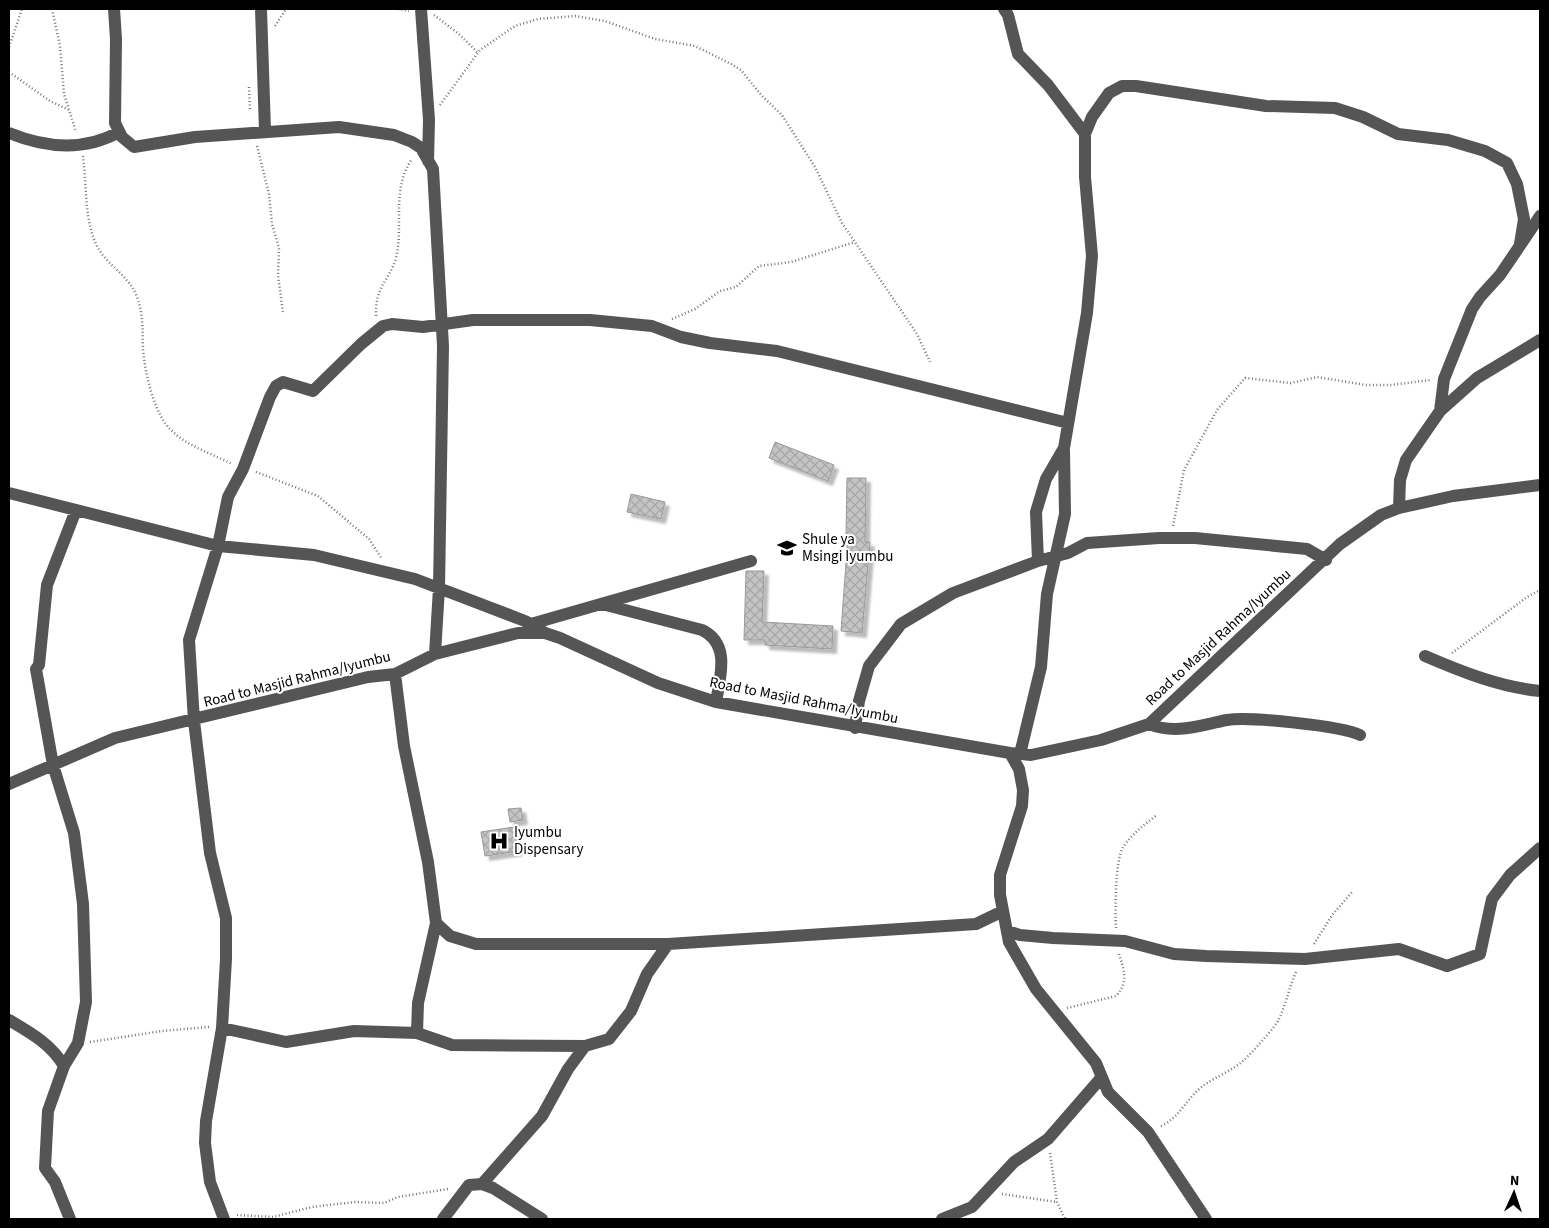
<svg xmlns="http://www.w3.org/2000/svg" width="1549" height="1228" font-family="'Source Sans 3',sans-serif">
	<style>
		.building { fill: url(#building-cross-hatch); stroke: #999; filter: url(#shadow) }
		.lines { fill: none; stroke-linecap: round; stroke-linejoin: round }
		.path { stroke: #777; stroke-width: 2.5; stroke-dasharray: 1 2.5; stroke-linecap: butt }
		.minor { stroke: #555; stroke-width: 12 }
		.labels { text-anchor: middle; stroke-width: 4; stroke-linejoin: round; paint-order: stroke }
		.poi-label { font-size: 15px; fill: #000; stroke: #fff; text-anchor: start }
		.street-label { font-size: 15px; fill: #000; stroke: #fff }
	</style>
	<defs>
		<pattern id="building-cross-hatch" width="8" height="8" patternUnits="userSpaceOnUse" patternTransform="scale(1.25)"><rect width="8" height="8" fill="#c4c4c4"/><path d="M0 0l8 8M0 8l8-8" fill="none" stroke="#a7a7a7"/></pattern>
		<filter id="shadow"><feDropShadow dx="4.5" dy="4.5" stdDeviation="1" flood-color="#0004"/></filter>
	</defs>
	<rect width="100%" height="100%" fill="#fff"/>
	<path class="building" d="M775,442l59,23 -6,16 -59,-23z
		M847,478h19l-1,64h5l-8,91 -21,-2 7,-96h-2z
		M631,494l34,8 -4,17 -34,-7z
		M746,571h18l-2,51 71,4 -1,23 -67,-4v-5h-21z
		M521,808l2,12 -13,2 -2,-13z
		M514,827l4,24 -33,5 -4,-24z"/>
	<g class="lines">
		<path class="path" d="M52,9l8,37 4,48 12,38
			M398,9l11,2
			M434,15l25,19 18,18
			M275,26l11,-17
			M9,47l13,-38
			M9,72l41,29 19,9
			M249,87l1,22
			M440,105l40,-55 35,-24 23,-7 37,-3 30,5 50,18 40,7 36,18 10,6 21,26 20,19 33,52 27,56 75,111 13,28
			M257,146l12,48 3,30 7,24 -1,27 5,38
			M83,156c4,29 1,64 14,90 10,20 32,29 40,51 7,18 5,34 6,52 2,24 11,66 29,82 15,15 41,23 60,33
			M376,316c-1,-30 13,-35 20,-58 8,-33 -5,-69 16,-99
			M672,319l23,-10 25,-18 16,-4 23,-21 32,-4 64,-20
			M256,472l62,24 51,43 13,20
			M1173,526l11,-56 33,-60 28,-32 46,5 26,-6 49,8h25l40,-5
			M1452,653l75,-56 13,-7
			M1116,928c-1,-18 -1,-66 7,-81 9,-13 21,-22 34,-32
			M1314,944l19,-30 20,-23
			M1067,1008l49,-12c13,-14 8,-26 3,-42
			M90,1042l72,-11 47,-4
			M1161,1126c16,-7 23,-22 35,-34 14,-14 34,-19 48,-32 6,-5 33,-35 35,-41 7,-15 10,-31 17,-47
			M1050,1153l7,49 8,17
			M1002,1194l55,8
			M237,1215l36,2 39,-10 43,-5 29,1 14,-6 50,-8"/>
		<path class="minor" d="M114,9l2,30 -1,84 7,14 12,10 61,-10 144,-10 55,8 18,7 9,6 12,21 10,177 -4,242 -4,66
			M261,9l4,122
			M421,9l8,111 -1,41
			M1004,9l4,6 10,39 30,31 37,49
			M9,133c37,15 74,19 110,-1
			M1440,411l4,-32 28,-70 8,-12 20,-22 40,-59
			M9,493l209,53 96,9 101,24 110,42 20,12
			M1399,508l1,-28 6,-20 34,-49 37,-33 63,-38
			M1038,561l-2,-49 10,-33 18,-31 23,-135 5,-57 -7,-79v-43l7,-17 17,-24 13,-7h14l130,20 69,2 28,9 35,17 50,6 37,11 22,12 10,21 7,35 -4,25
			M602,604l100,26c29,14 18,47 14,72
			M531,624l220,-63
			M1425,656c37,16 75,31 115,35
			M395,674l9,72 24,116 8,61 -18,80 -1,30
			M1149,724c27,11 51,1 78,-4 20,-4 115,6 133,15
			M855,728l4,-27 10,-35 32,-42 52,-31 85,-32 30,-8 19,-10 72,-5h36l112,11 19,11
			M1010,753l9,16 4,21 -1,16 -22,69v20l9,47 27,47 60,74 12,29 40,40 58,87
			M1020,754l21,-87 6,-73 18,-80 -1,-63
			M9,784l106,-46 253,-61 27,-3 40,-20 83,-21h27l15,5 98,45 58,19 294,51 21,2 70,-15 48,-16 191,-180 41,-29 18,-7 54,-12 87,-11
			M436,923l14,13 26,8h192l308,-20 27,-13
			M1007,931l13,4 33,3 72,3 49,13 32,2 99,3 94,-10 48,17 33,-12 12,-55 18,-24 30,-27
			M9,1020c22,13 42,24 55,46
			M222,1028l64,14 68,-11 63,2 35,12 133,1 24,-7 22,-28 16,-37 21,-30
			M482,1184l11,4 49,31
			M70,1219l-15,-37 -10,-14 3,-57 16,-45 14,-23 8,-41 -3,-98 -9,-71 -21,-68 -17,-96 3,-4 8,-80 29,-75
			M224,1219l-14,-37 -5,-39 1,-22 16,-93 4,-69v-41l-16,-65 -16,-132 -5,-81 29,-94 10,-49 15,-28 27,-72 6,-11 7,-4 30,9 48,-47 22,-18 9,-2 31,3 50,-7h117l62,6 29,11 29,6 67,8 291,72
			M443,1219l26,-34 13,-1 60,-68 26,-47 17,-23
			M942,1219l30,-12 42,-45 34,-23 53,-61"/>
	</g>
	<defs>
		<g id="school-bare" transform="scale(1.5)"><path d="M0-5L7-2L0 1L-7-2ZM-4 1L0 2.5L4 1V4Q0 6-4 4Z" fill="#000" stroke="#fff" stroke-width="2.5" paint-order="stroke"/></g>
		<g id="hospital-bare" transform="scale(1.5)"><path d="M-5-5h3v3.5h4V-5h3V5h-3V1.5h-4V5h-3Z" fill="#000" stroke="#fff" stroke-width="2.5" paint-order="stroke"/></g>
	</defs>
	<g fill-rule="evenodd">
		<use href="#school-bare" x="787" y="548"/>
		<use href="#hospital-bare" x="499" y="841"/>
	</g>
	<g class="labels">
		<g class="poi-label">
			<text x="802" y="544">Shule ya<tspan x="802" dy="17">Msingi Iyumbu</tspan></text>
			<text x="514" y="837">Iyumbu<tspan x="514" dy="17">Dispensary</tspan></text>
		</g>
		<g class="street-label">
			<text transform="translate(1218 637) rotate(-43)" y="5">Road to Masjid Rahma/Iyumbu</text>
			<text transform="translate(297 679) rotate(-14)" y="5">Road to Masjid Rahma/Iyumbu</text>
			<text transform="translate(804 700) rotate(11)" y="5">Road to Masjid Rahma/Iyumbu</text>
		</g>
	</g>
	<rect width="1549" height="1228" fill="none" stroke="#000000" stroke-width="20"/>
	<g transform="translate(1514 1193) rotate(3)" stroke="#ffffff" stroke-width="4" paint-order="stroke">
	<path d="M0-4L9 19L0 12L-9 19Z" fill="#000000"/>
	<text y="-8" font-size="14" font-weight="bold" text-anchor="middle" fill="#000000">N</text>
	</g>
</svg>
